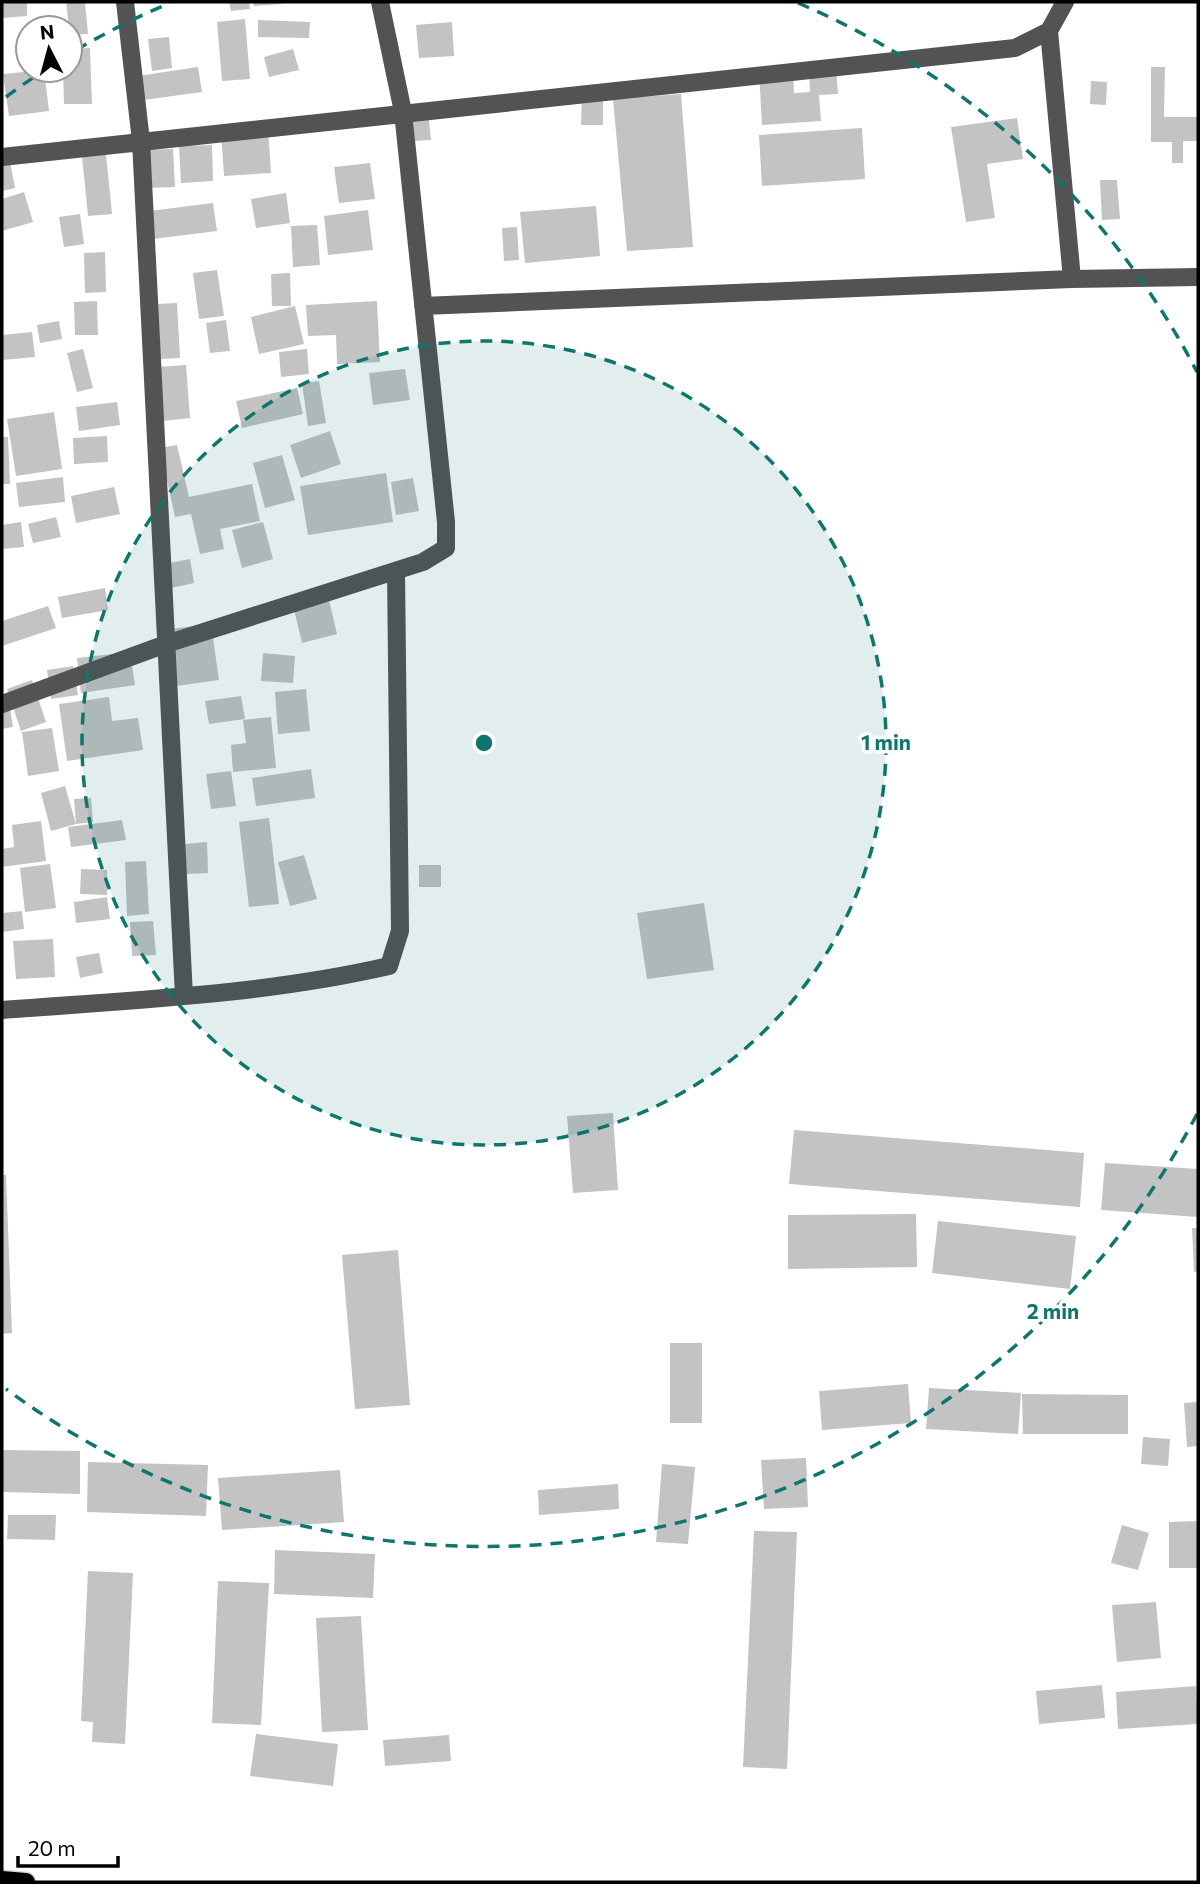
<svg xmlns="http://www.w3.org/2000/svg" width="1200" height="1884" font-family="Commissioner,sans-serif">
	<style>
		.building { fill: #c3c3c3 }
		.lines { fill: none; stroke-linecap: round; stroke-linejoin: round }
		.major-casing { stroke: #dbdbdb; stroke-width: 21 }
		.minor { stroke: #535353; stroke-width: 18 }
		.major { stroke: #000; stroke-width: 18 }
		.ring { fill: none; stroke: #0f766e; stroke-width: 3.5; stroke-dasharray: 12 9 }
		.centre { fill: #0f766e; stroke: #fff; stroke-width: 3.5 }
		.ring-label { font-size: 21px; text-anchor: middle; font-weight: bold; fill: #0f766e; stroke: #fff; stroke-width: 7; stroke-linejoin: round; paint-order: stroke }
	</style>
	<rect width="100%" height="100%" fill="#fff"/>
	<path class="building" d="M2,2h25v14l-25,2z
		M66,2h19l3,32 -18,1z
		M229,2h20l1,7 -19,2z
		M253,2h28v2l-27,2z
		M245,19l5,60 -28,2 -5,-59z
		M258,20l52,2 -1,16 -51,-1z
		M452,22l2,34 -35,2 -3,-33z
		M169,37l3,31 -20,3 -4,-32z
		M90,48l2,56h-28l-1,-34h7v-21z
		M293,49l6,21 -30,7 -5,-20z
		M198,67l4,25 -73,10 -4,-24z
		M1151,67h14l-1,50h34v24h-15v22h-11v-21h-21z
		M836,68l2,26 -19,1 2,26 -59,4 -3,-53 34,-2 1,23 16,-1 -1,-22z
		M44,70l5,41 -40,5 -6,-42z
		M1091,81l16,1 -1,23 -16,-1z
		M582,89h21v36h-22z
		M681,94l12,153 -66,4 -14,-152z
		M428,111l3,29 -16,1 -3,-29z
		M1017,118l6,41 -36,5 8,54 -29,4 -15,-95z
		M268,128l3,45 -47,3 -3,-45z
		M862,128l3,51 -103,7 -3,-51z
		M212,145l1,36 -32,2 -2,-37z
		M173,149l2,38 -27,1 -1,-38z
		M106,154l6,60 -24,2 -6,-60z
		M9,156l6,32 -13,3v-34z
		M370,163l5,36 -36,4 -5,-36z
		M1100,180h17l3,39 -18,1z
		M24,192l9,30 -31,9v-32z
		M286,193l4,30 -34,5 -5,-29z
		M213,203l4,28 -64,8 -3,-28z
		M596,206l4,50 -75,7 -5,-51z
		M368,210l5,40 -45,5 -4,-39z
		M80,214l4,30 -20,3 -5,-30z
		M317,225l3,40 -27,2 -2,-41z
		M517,227l2,33 -15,1 -2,-33z
		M105,252l1,40 -21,1 -1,-40z
		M217,270l7,46 -25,3 -6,-46z
		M290,273l1,33h-19l-1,-32z
		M97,301l1,34h-23l-1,-33z
		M377,301l3,61 -43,2 -1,-29 -28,1 -2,-31z
		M177,303l3,55 -20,1 -3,-55z
		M295,306l9,38 -45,10 -8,-37z
		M226,320l4,31 -20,2 -4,-30z
		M59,321l3,18 -22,4 -3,-18z
		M32,332l3,25 -33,3v-25z
		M83,349l10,39 -16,4 -10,-39z
		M307,349l2,25 -28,3 -2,-25z
		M186,365l4,53 -27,3 -5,-54z
		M405,369l5,31 -37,5 -4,-32z
		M319,381l7,42 -18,3 -6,-43z
		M297,388l6,26 -61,14 -6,-27z
		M117,402l3,23 -41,6 -3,-24z
		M54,412l8,57 -46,7 -9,-57z
		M330,431l11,33 -40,14 -11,-33z
		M107,436l1,26 -34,2 -1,-26z
		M2,437h6l2,47h-8z
		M177,445l12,52 63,-13 8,37 -40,8 4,20 -24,5 -9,-40 -16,3 -15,-69z
		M282,455l13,45 -30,8 -12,-45z
		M386,473l7,49 -85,13 -8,-49z
		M63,477l2,25 -46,5 -3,-24z
		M413,478l6,33 -23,4 -5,-33z
		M114,487l6,27 -44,9 -5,-27z
		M56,517l5,20 -28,6 -5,-19z
		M21,522l3,25 -22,2v-24z
		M263,522l10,37 -31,9 -10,-38z
		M190,559l4,24 -23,5 -5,-24z
		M105,588l3,22 -46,8 -4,-21z
		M327,592l10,42 -35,9 -10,-42z
		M48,606l8,22 -54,18v-25z
		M211,624l8,56 -43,6 -7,-57z
		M130,652l5,33 -54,8 -4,-35z
		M263,653l32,3 -2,27 -32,-2z
		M73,666l5,29 -27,4 -4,-29z
		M32,680l14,42 -25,9 -14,-42z
		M306,689l4,42 -32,3 -3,-42z
		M8,696l5,31 -11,2v-32z
		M241,696l4,23 -36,5 -4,-23z
		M109,697l3,24 26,-3 5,32 -76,11 -8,-57z
		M271,717l5,51 -43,4 -2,-27 15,-2 -3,-23z
		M52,728l7,43 -31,5 -6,-44z
		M311,769l4,29 -59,8 -4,-28z
		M231,771l5,35 -25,3 -5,-35z
		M65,786l11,38 -25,7 -10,-38z
		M91,798l2,24 -17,2 -2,-25z
		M269,818l10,86 -30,3 -10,-85z
		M122,820l4,20 -55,7 -3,-20z
		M41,821l5,40 -44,6v-18l12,-2 -2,-22z
		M207,842l1,31 -22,1 -2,-30z
		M304,855l13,44 -27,7 -12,-44z
		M146,861l3,53 -22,2 -2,-54z
		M50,864l6,44 -31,4 -5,-44z
		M419,865h22v22h-22z
		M81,869l26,1v25l-27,-1z
		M107,897l3,22 -34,4 -2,-21z
		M704,903l10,67 -67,9 -10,-66z
		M22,911l2,18 -22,3v-19z
		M153,921l3,34 -24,1 -2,-34z
		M53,939l2,38 -39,2 -3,-38z
		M99,953l4,20 -23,5 -4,-21z
		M613,1113l5,77 -45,3 -6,-77z
		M794,1130l290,23 -4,54 -291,-23z
		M1105,1163l93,6v48l-97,-7z
		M2,1175h4l6,158 -10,1z
		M916,1214l1,53 -129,2v-54z
		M938,1221l138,15 -6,53 -138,-16z
		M1192,1228h6v43l-4,1z
		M398,1250l12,155 -55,4 -13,-154z
		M670,1343h32v80h-32z
		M908,1384l3,39 -89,7 -3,-39z
		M929,1388l92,5 -3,41 -92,-5z
		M1022,1394l106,1v39h-105z
		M1198,1402v44l-11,1 -3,-44z
		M1143,1437l27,2 -2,27 -27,-2z
		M2,1450l78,1v43l-78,-2z
		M806,1458l2,49 -44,2 -3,-49z
		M88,1462l120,3 -2,51 -119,-4z
		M662,1464l33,3 -7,77 -32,-2z
		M340,1470l4,52 -122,8 -4,-52z
		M618,1484l1,25 -80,6 -1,-25z
		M8,1515h48l-1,25 -48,-1z
		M1198,1521v47h-29v-46z
		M1122,1525l27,8 -11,37 -27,-7z
		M754,1531l43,1 -10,237 -44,-2z
		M275,1550l100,4 -2,44 -99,-4z
		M88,1571l45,2 -8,171 -33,-2 1,-20 -12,-1z
		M218,1581l51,2 -8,142 -49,-2z
		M1156,1602l5,56 -44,4 -5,-57z
		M361,1616l7,114 -46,2 -6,-114z
		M1102,1685l3,33 -66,6 -3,-33z
		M1196,1686l2,38 -80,5 -2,-37z
		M256,1734l82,10 -5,42 -83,-10z
		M449,1735l2,26 -66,5 -2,-26z"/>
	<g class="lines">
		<g class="major-casing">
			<path id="major" d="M2,1880l24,2"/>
		</g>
		<path class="minor" d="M125,2l16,139 43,855
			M1049,31l23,248
			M2,157l1013,-109 34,-17 16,-29
			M423,306l649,-27 126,-2
			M2,704l164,-60 257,-82 23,-14v-26l-43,-410 -23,-110
			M2,1010c128,-10 261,-15 387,-44l11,-35 -4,-360"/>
		<use href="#major" class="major"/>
	</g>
	<circle cx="484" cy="743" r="402" fill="#0f766e" fill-opacity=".12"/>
	<g class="ring">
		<circle cx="484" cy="743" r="402"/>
		<path d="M1197 1114A804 804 0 0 1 6 1389M6 97A804 804 0 0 1 40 73M76 50A804 804 0 0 1 170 3M798 3A804 804 0 0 1 1197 372"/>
	</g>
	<circle cx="484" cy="743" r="10" class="centre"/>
	<g class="ring-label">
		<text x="886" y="750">1 min</text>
		<text x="1053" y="1319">2 min</text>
	</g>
	<rect width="1200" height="1884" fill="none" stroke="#000000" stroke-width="7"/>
	<g transform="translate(49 49) rotate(354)"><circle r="33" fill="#ffffff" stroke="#999999" stroke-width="2"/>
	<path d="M0-5L12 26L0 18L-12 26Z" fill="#000000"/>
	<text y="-10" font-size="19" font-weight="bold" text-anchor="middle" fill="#000000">N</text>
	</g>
	<path d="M18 1856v10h100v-10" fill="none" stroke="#000000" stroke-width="3.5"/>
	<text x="28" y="1856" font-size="21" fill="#000000" stroke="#ffffff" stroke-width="5" paint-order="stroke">20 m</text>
</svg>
